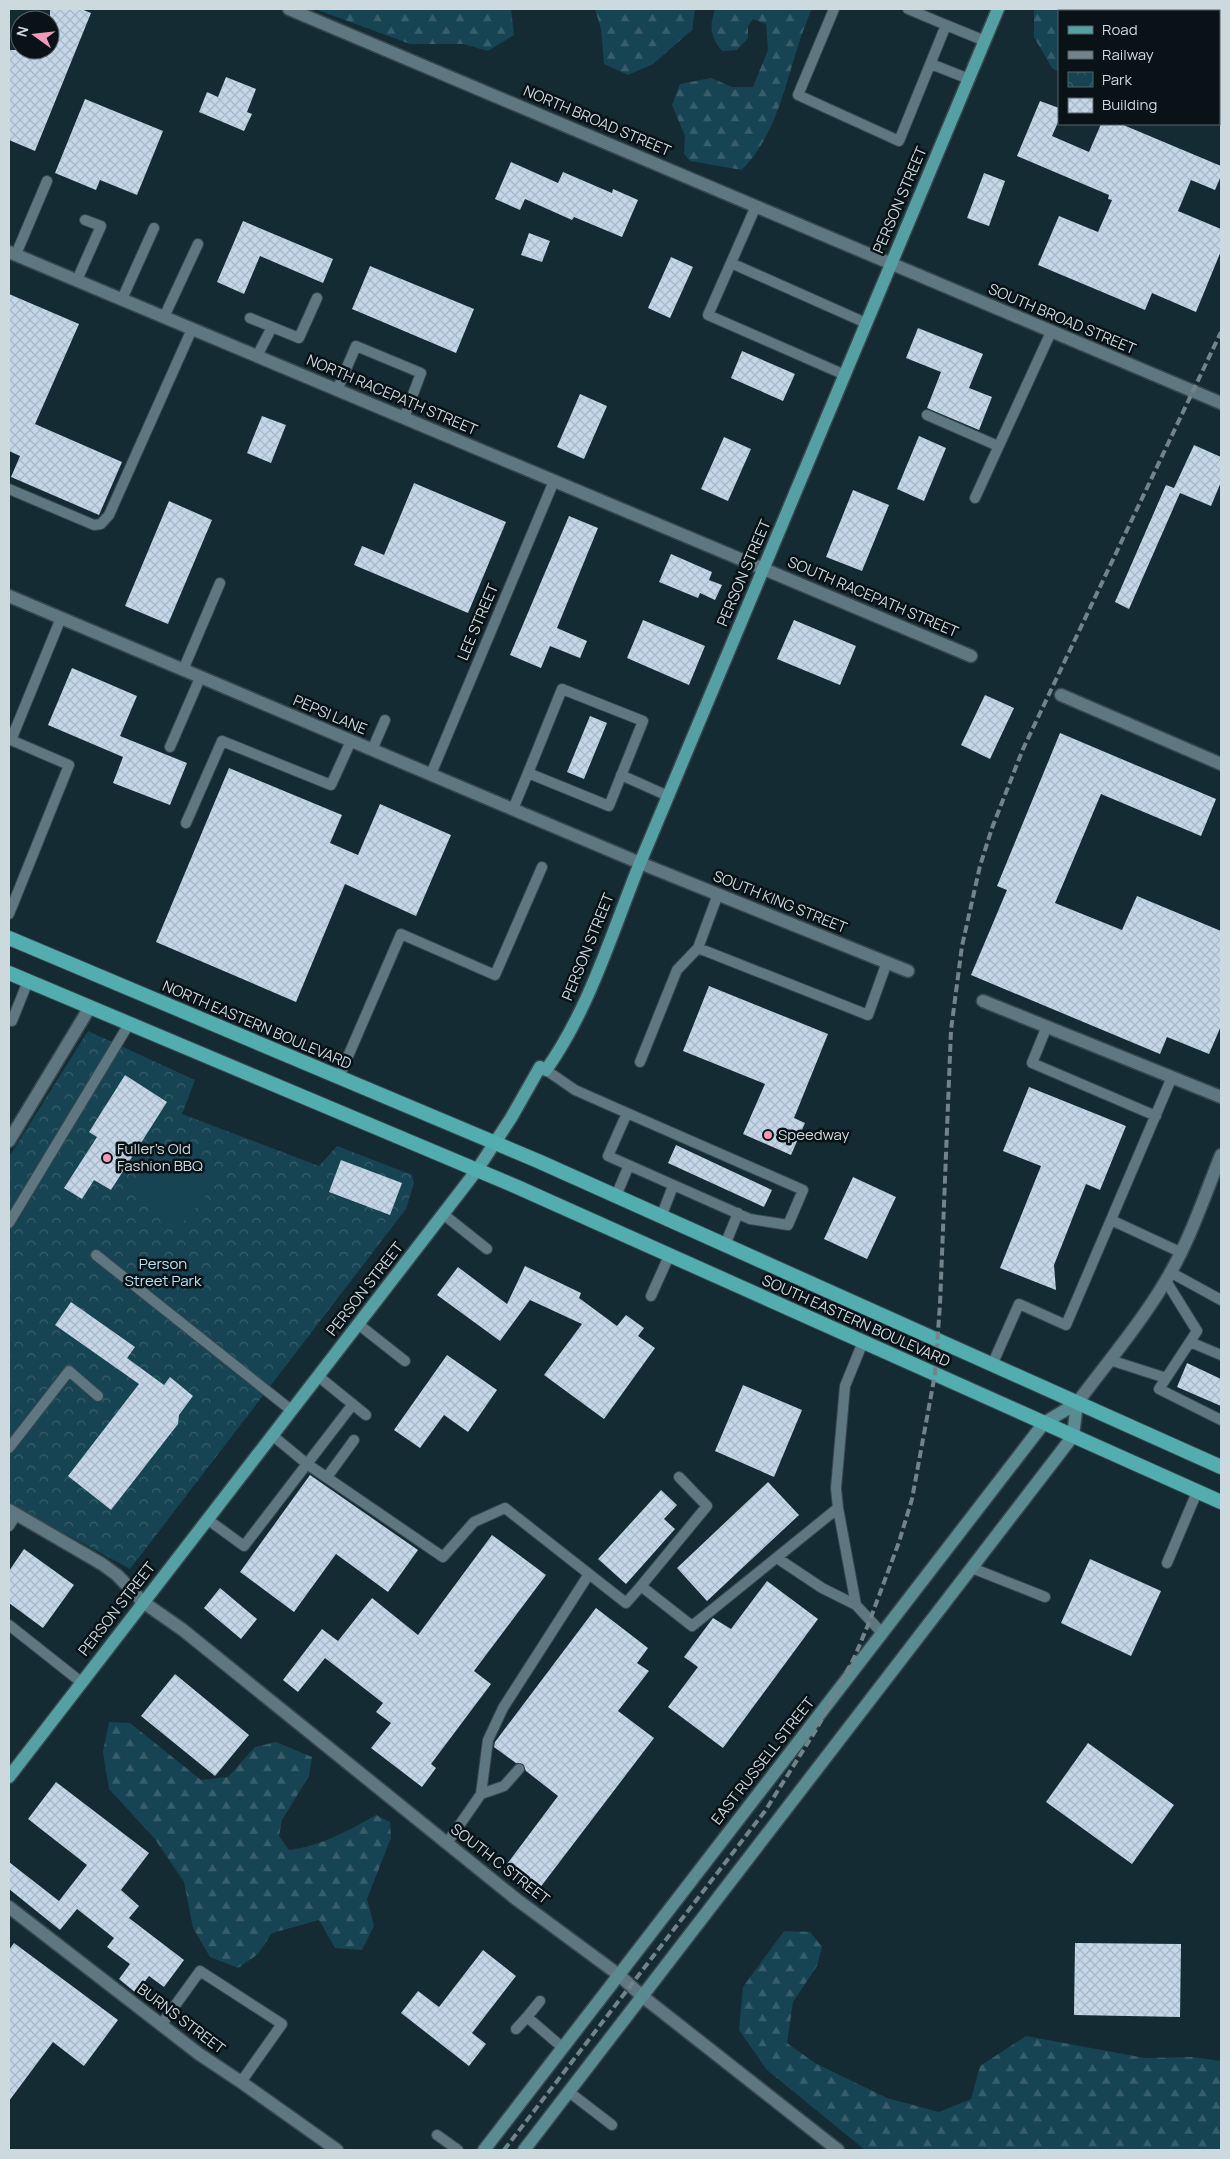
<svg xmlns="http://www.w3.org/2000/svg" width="1230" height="2159" font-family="Manrope,sans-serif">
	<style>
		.forest { fill: url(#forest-firs) }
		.park { fill: url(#park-crowns) }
		.garden { fill: #164452 }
		.building { fill: url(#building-cross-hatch) }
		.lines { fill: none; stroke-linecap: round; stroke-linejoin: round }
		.service-casing { stroke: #36474d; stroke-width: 12 }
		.minor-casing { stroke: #36474d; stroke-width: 15 }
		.tertiary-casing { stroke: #36474d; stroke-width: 15 }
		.secondary-casing { stroke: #36474d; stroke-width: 15 }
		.primary-casing { stroke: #36474d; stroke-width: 15 }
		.trunk-casing { stroke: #36474d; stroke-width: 16 }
		.service { stroke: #5f7780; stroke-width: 10 }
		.minor { stroke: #5f7780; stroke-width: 12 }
		.tertiary { stroke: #5f7780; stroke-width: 12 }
		.secondary { stroke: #5a8b91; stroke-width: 12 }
		.primary { stroke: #55a0a3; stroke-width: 12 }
		.trunk { stroke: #52aeae; stroke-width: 14 }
		.rail { stroke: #72838a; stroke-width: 4; stroke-dasharray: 8 4; stroke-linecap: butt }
		.poi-dot { fill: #f09ab7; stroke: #091216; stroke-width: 2 }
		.labels { text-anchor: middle; stroke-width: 5; stroke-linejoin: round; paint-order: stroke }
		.street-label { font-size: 15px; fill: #ccd9de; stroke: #091216 }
		.poi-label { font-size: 15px; fill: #ccd9de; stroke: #091216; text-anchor: start }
		.park-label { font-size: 15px; fill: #b6e3f4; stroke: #091216 }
	</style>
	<defs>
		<pattern id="forest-firs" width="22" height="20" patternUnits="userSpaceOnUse" patternTransform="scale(1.25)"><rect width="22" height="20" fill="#164452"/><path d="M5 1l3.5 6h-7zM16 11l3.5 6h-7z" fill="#375e6a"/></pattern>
		<pattern id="park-crowns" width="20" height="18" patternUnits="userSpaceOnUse" patternTransform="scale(1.25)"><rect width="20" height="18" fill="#164452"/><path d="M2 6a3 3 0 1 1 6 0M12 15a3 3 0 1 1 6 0" fill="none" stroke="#375e6a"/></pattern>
		<pattern id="building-cross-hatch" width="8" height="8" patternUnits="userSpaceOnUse" patternTransform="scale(1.25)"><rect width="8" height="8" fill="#c4d6e7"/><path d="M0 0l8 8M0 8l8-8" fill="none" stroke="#a9b8c6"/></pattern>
	</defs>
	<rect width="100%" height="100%" fill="#152b33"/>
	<path class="forest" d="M315,9h196l3,26 -26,16 -25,-7h-53z
		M595,9h100l-3,21 -39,34 -25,11 -24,-11 -3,-35z
		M715,9h97c-25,54 -27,116 -70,161l-52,-9 -6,-7 1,-18 -13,-31 8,-21 31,-6 21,9h21l15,-37 -2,-26 -13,-5 -5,7v12l-11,12 -15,1c-12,-15 -13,-23 -7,-42z
		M1034,9h187v111h-2v-109h-160v61l-7,-4 -18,-31z
		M109,1722l21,1 71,57 27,-3 27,-30 21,-5 36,15 -3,19 -27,44 -3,16 10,14c32,-4 59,-19 87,-35l14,7 1,16 -24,61 7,27 -12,24 -27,-2 -16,-28 -47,13 -14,21 -20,14 -28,-11 -17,-29 -9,-46 -29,-43 -46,-50 -6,-37z
		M784,1931l26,1 12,15 -5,19 -24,36 -6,41 28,20 72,35 52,14 32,-13 9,-33 46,-30 119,22 47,-1 29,4v89h-356l-98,-80 -28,-40 4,-43z"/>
	<path class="park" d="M88,1031l107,49 -13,34 137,52 18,-20 75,29 2,8 -8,26 -276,360 -121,-66v-346z"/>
	<path class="garden" d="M178,1137l45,39 -22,26 -45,-39z
		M154,1165l45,39 -22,25 -45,-38z"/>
	<path class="building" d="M50,9h31l10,4 -56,138 -26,-11v-90h41z
		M226,77l30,12 -9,23 5,2 -8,17 -45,-19 8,-20 11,5z
		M85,99l78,32 -26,64 -37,-15 -4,10 -41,-17z
		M1040,101l19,7v12l-7,16 37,16 12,-28h20l100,42v10l-6,14 -24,-10 -13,31 43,18v22l-25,61 -44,-19 -7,17 -107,-45 21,-49 39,16 14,-32 -4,-1 1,-4 -92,-39z
		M511,162l47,21 5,-11 49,21 1,-4 25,11 -16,37 -48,-20 -2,3 -47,-21 -5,11 -25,-11z
		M984,173l21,8 -16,45 -22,-8z
		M243,221l90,38 -10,24 -63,-27 -16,38 -27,-12z
		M529,233l21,8 -8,21 -21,-7z
		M671,257l22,10 -23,51 -22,-10z
		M370,266l104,43 -18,44 -104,-44z
		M9,294l70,30 -44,100 87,38 -23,53 -88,-38 9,-21 -11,-5z
		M918,328l65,26 -14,34 23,9 -13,33 -52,-22 14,-36 -35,-14z
		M742,351l53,23 -12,27 -52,-23z
		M580,394l27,12 -23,53 -27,-12z
		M262,416l24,9 -15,38 -24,-10z
		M919,436l27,12 -22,53 -27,-12z
		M724,437l27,12 -23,52 -27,-12z
		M1194,445l27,12v25l-10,24 -31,-13 -51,116 -14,-7 51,-117 8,3z
		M414,483l92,39 -38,91 -114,-48 8,-19 22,9z
		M853,490l36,15 -27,66 -36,-14z
		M169,501l43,19 -44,104 -43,-18z
		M569,516l29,12 -41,100 30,13 -7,17 -30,-12 -9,22 -31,-13z
		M671,554l41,18 -3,8 13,5 -7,15 -15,-7 -2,5 -39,-16z
		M643,620l62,26 -16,39 -62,-27z
		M794,620l62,26 -16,39 -63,-26z
		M72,668l65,28 -17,40 67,27 -17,42 -57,-22 10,-26 -75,-32z
		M985,695l29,13 -24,51 -29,-14z
		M590,716l17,7 -23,56 -17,-7z
		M1060,733l156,66 -15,37 -100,-42 -46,109 67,27 15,-34 84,35v95l-12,28 -42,-17 -7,17 -189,-79 36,-85 -10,-4z
		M229,768l113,47 -12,28 28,12 22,-51 71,31 -35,81 -71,-32 -49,118 -140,-60z
		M709,986l119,48 -34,84 11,5 -14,32 -48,-21 22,-50 -82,-33z
		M125,1075l42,27 -56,88 -17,-10 -12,19 -18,-11 33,-51 -8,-5z
		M1029,1087l97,39 -26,64 -14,-6 -32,81 2,25 -56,-22 41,-102 -38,-15z
		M676,1145l96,45 -8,17 -96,-44z
		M341,1160l61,23 -12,32 -61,-23z
		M853,1177l43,20 -29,62 -43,-20z
		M525,1266l56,27 -2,5 38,28 9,-11 18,13 -6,8 17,12 -51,71 -60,-44 38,-51 -52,-24 -30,41 -63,-46 21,-28 49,37z
		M71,1302l64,45 -8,11 37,27 6,-8 23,19 -14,19 -1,9 -67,86 -43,-34 71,-92 -84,-59z
		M447,1355l50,35 -29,42 -24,-17 -24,33 -26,-18z
		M1187,1363l34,16v27l-44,-19z
		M743,1385l59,25 -28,67 -59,-26z
		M310,1475l108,75 -30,42 -52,-38 -42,58 -54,-40z
		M768,1482l31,33 -92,86 -30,-33z
		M661,1490l16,15 -13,14 11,10 -49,55 -28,-25z
		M492,1535l54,40 -72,96 17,13 -60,80 5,4 -14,19 -51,-39 20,-25 -15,-11 7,-9 -58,-45 -27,34 -15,-12 39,-51 16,12 34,-43 46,37z
		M24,1549l50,36 -31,43 -34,-25v-32z
		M1090,1559l71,32 -30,65 -70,-33z
		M767,1581l51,38 -95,129 -55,-41 30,-40 -14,-10 29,-39 18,11z
		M220,1588l37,31 -16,20 -37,-31z
		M596,1608l52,40 -11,15 12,8 -31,40 36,27 -118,155 -32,-25 54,-72 -32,-25 -3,-7 -7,-1 -22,-16 1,-5z
		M175,1674l74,61 -34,41 -74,-60z
		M1088,1743l86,62 -42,59 -86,-62z
		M56,1782l93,71 -28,37 18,16 -10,12 55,42 -20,27 -15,-11 -13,17 -17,-14 11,-15 -23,-17 7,-9 -37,-29 -17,21 -51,-41v-27l50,39 28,-36 -59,-46z
		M14,1943l104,77 -34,46 -31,-24 -44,59v-151z
		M1075,1943l106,1 -1,73 -106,-2z
		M483,1950l33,26 -44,57 14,11 -17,22 -68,-53 17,-22 21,16z"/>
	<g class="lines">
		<g class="service-casing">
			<path id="service" d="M834,9l-36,86 101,46 47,-116 -38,-16
				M946,25l39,16
				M931,64l38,15
				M756,206l-48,109 137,60
				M16,254l31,-73
				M731,263l135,60
				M77,280l24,-54 -16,-6
				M122,299l32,-71
				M164,317l34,-73
				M250,318l49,20 18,-40
				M257,356l15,-29
				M337,390l19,-44 65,27 -17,45
				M927,415l71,31
				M9,489l85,36 7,-1 8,-9 83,-186
				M975,498l76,-166
				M183,670l37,-87
				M562,689l81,32 -34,85 -81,-33z
				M170,747l30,-69
				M372,750l13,-30
				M431,774l123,-293
				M621,775l47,21
				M513,809l15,-36
				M186,823l36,-82 109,44 20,-44
				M718,894l-20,54 170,67 19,-53
				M9,914l60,-149 -58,-25 50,-122
				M12,1021l16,-40
				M1047,1026l-15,37 124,53
				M640,1062l37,-92 21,-22
				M546,1070l29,20 52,23
				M339,1077l62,-143 94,41 47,-108
				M627,1113l176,77 -15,35 -38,-6 -142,-63z
				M616,1196l13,-31
				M443,1214l44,35
				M661,1217l12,-31
				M1111,1220l69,32
				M9,1223l120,-199
				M725,1245l13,-32
				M96,1255l195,155
				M1170,1272l51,28
				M1166,1281l31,50 -38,58 62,31
				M651,1296l18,-40
				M358,1324l47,37
				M863,1342l-18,44 -9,102 2,20 18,97 26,28
				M1190,1342l31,13
				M1110,1360l56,18
				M992,1365l27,-61 47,21 106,-248
				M318,1376l48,39
				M272,1435l35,29 136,93 31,-35 31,-14 121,95 15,-17
				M9,1448l60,-77 29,25
				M327,1477l27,-37
				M679,1477l28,29 -66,80 51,40 146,-118
				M207,1519l37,27 109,-142
				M9,1526l7,-11
				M777,1558l45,30 34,17
				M1167,1563l30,-71
				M972,1568l73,29
				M9,1625l72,57
				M481,1794l23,-8 15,-17
				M447,1843l34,-49 7,-54 15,-32 86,-134
				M527,2017l13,-16
				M161,2025l39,-54 82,53 -41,58
				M516,2029l11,-12 36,31
				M569,2092l43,33
				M437,2135l21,15"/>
		</g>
		<g class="minor-casing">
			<path id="minor" d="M9,252l962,404
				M9,596l631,267 268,108
				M1061,695l160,69
				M983,1001l238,96
				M9,1141l81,-134
				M9,1510l93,54 15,11 26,27 40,28 333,269 103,76 23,21 196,154
				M9,1907l190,147 42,28 96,68"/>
		</g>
		<g class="tertiary-casing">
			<path id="tertiary" d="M289,9c311,131 621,264 932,394
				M1077,1403c30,-40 63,-79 88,-121 24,-39 39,-85 56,-127"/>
		</g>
		<g class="secondary-casing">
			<path id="secondary" d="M484,2150l560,-727 33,-20
				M524,2150l549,-714 4,-33"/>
		</g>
		<g class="primary-casing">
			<path id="primary" d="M9,1777l468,-607 34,-52 29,-51 6,3c43,-60 67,-140 94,-207l358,-854"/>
		</g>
		<g class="trunk-casing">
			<path id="trunk" d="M9,938l529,223 683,306
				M9,973l506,213 706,316"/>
		</g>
		<use href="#service" class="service"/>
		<use href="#minor" class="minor"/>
		<use href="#tertiary" class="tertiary"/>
		<use href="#secondary" class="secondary"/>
		<use href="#primary" class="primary"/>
		<use href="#trunk" class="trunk"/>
		<path class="rail" d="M504,2150l261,-339 51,-81 39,-74 15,-36 29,-78 13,-43 23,-125 5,-70 11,-274 11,-84 18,-80 12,-38 31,-79 198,-417"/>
	</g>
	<g class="poi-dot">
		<circle cx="768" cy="1135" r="5"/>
		<circle cx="107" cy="1158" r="5"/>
	</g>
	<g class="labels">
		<g class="street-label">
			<text transform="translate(597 121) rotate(23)" y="5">NORTH BROAD STREET</text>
			<text transform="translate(900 200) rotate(-67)" y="5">PERSON STREET</text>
			<text transform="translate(1062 319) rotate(23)" y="5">SOUTH BROAD STREET</text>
			<text transform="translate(392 395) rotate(23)" y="5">NORTH RACEPATH STREET</text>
			<text transform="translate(744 573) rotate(-67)" y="5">PERSON STREET</text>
			<text transform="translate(873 597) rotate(23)" y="5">SOUTH RACEPATH STREET</text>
			<text transform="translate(478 622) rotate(-67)" y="5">LEE STREET</text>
			<text transform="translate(330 715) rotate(23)" y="5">PEPSI LANE</text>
			<text transform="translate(780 902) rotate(22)" y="5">SOUTH KING STREET</text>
			<text transform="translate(588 947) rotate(-68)" y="5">PERSON STREET</text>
			<text transform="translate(257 1025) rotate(23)" y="5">NORTH EASTERN BOULEVARD</text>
			<text transform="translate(365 1289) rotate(-52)" y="5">PERSON STREET</text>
			<text transform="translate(856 1321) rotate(24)" y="5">SOUTH EASTERN BOULEVARD</text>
			<text transform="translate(117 1609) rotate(-52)" y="5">PERSON STREET</text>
			<text transform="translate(763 1761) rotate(-52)" y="5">EAST RUSSELL STREET</text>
			<text transform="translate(500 1864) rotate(38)" y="5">SOUTH C STREET</text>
			<text transform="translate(181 2019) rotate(37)" y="5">BURNS STREET</text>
		</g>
		<g class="poi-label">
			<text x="778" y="1140">Speedway</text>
			<text x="117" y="1154">Fuller's Old<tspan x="117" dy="17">Fashion BBQ</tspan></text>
		</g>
		<g class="park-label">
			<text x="163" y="1269">Person<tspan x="163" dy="17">Street Park</tspan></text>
		</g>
	</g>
	<rect width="1230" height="2159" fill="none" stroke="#ccd9de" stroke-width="20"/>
	<rect x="1058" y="10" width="162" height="115" fill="#091216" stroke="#576266"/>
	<rect x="1068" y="26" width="25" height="8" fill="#55a0a3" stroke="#576266"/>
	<text x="1102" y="35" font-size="15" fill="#ccd9de">Road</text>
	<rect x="1068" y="51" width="25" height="8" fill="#72838a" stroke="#576266"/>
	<text x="1102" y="60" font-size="15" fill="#ccd9de">Railway</text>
	<rect x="1068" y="72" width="25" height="15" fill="url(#park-crowns)" stroke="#576266"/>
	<text x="1102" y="85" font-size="15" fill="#ccd9de">Park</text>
	<rect x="1068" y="98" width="25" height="15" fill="url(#building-cross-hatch)" stroke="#576266"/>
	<text x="1102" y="110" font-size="15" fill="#ccd9de">Building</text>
	<g transform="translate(35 35) rotate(285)"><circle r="24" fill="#091216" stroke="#576266"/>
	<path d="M0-4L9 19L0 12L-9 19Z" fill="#f09ab7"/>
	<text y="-8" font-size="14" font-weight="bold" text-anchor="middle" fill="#ccd9de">N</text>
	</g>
</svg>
